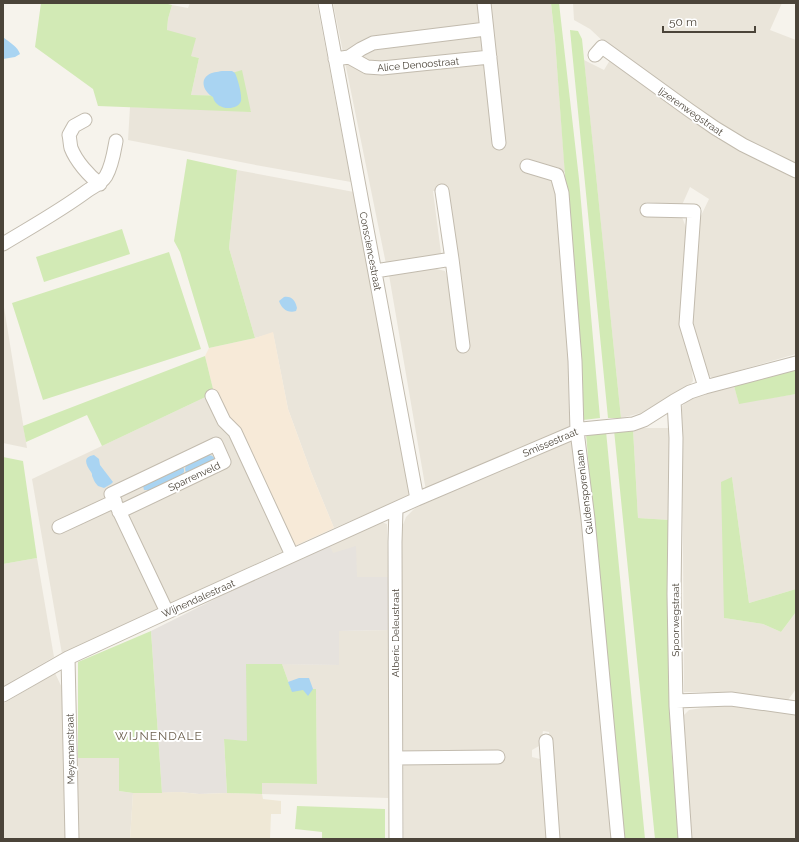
<svg xmlns="http://www.w3.org/2000/svg" width="799" height="842" font-family="Raleway,sans-serif">
	<style>
		.residential { fill: #eae5da }
		.commercial { fill: #f7ead8 }
		.industrial { fill: #e6e2dd }
		.education { fill: #efe8d6 }
		.green { fill: #d2eab5 }
		.water { fill: #a9d4f2 }
		.lines { fill: none; stroke-linecap: round; stroke-linejoin: round }
		.minor-casing { stroke: #c2bbae; stroke-width: 15 }
		.minor { stroke: #fff; stroke-width: 13 }
		.labels { text-anchor: middle; stroke-width: 4; stroke-linejoin: round; paint-order: stroke }
		.street-label { font-size: 10px; fill: #4b4439; stroke: #fff }
		.quarter-label { font-size: 12px; letter-spacing: 1px; fill: #6e6250; stroke: #fff }
	</style>
	<rect width="100%" height="100%" fill="#f6f3ec"/>
	<path class="residential" d="M190,3h127l34,179 -90,-16 -133,-26 2,-33 121,4 -11,-15 -49,-1 8,-37 -8,-2 -24,-26 1,-11 4,-14 16,3z
		M333,3h218l4,37 10,132 -9,-3 6,53 9,204 -145,65 -37,-216 44,-7 12,3 3,9 12,72h8l-23,-161h-12l8,62 -3,4 -52,7z
		M573,3h209l-12,27 26,10v126l-66,-33 -109,-75 -31,-29 -16,-9z
		M584,60l20,10 6,-10 186,115v179l-83,24 -9,-5 -12,-49 6,-102 11,-23 -19,-12 -8,18 -36,-3 -1,14 37,1 5,13 -8,93 13,46 1,12 -7,8 -41,23 -24,6z
		M237,170l117,22 57,303 -77,33 -23,-56 -23,-63 -15,-76 -18,5 -26,-90z
		M3,301l11,68 13,79 -24,-5z
		M734,386l5,17 57,-9v195l-47,14 -17,-126 -8,141 39,6 18,8 15,-20v77l-8,11 -65,-8h-39l-2,-286 5,-5 11,-7 22,-4z
		M214,393l74,156 -226,105 -30,-175z
		M641,428h30l-1,92 -32,-2 -5,-89z
		M573,437l24,216 17,186h-56l-9,-107 -6,-1 -2,11 -2,4 -7,4v7l8,2 4,7 5,73h-145l-3,-309 5,-13 7,-7 11,-9z
		M381,522l6,2 1,53h-31l-25,-24 -3,-9z
		M37,558l17,99 -51,29v-122z
		M390,630l-2,168 -126,-4v-11l55,1 -1,-94 -25,-1 -9,-25 57,1v-34z
		M55,673l9,19 1,147h-62v-135z
		M722,705l44,4 30,4v126h-105l-7,-124 5,-5z
		M78,758h41v33l14,2 -3,46h-52z"/>
	<path class="commercial" d="M273,332l15,77 23,63 23,56 -46,21 -74,-156 -9,-37 4,-8 46,-10z"/>
	<path class="industrial" d="M329,544l4,9 23,-7 1,31h31l2,53 -51,1v34l-92,-1v77l-23,-1 3,53 -28,1 -19,-2 -18,1 -11,-162 102,-51z"/>
	<path class="education" d="M180,792l19,2 28,-1 35,1 1,5 18,2v13h-10l-1,25h-140l3,-46z"/>
	<path class="green" d="M41,3h123l8,2 -4,14 -1,11 29,8 -5,18 8,2 -8,37 49,1 -8,-23 10,-3 9,42 -153,-6 -5,-17 -58,-42z
		M551,3h8l20,176 21,239 -17,2 -28,-380z
		M570,30l8,1 4,8 39,379h-13z
		M187,159l50,11 -8,78 26,90 -46,10 -29,-96 -6,-11z
		M122,229l8,25 -86,28 -8,-25z
		M169,252l32,97 -158,51 -31,-97z
		M205,356l9,37 -112,53 -15,-31 -61,27 -3,-16z
		M796,370v24l-57,10 -5,-18z
		M633,429l5,89 32,2 1,225 8,94h-24l-41,-409z
		M606,431l39,408h-23l-5,-47 -31,-358z
		M3,457l20,4 14,97 -34,6z
		M732,477l17,126 47,-14v23l-15,20 -18,-8 -39,-6 -3,-136z
		M151,631l11,162h-29l-14,-2v-33h-41v-96z
		M246,664h36l9,25h25l1,95 -55,-1v11l-35,-1 -3,-54 23,2z
		M297,806l88,3v30h-63v-7l-27,-3z"/>
	<path class="water" d="M3,37c6,5 15,10 17,17l-5,3 -12,2z
		M222,71h10l3,2c3,7 7,21 6,28 -3,10 -25,10 -28,-4 -8,-4 -14,-16 -5,-22 4,-3 9,-3 14,-4z
		M284,297c8,-1 11,3 13,11l-1,3c-8,3 -15,-3 -17,-10z
		M94,455l5,4 1,6 13,17 -2,2 -7,4 -6,-2c-2,-2 -4,-5 -5,-8 -2,-4 0,-3 -2,-6 -5,-7 -9,-15 3,-17z
		M204,455c5,0 9,-1 11,5l-4,3 -8,1 -7,7 -10,2 -1,-4 1,-4z
		M179,467h4l1,2v3l-5,6 -24,12h-11l-1,-4z
		M299,678h10l4,11 -5,7 -5,-6 -11,2 -4,-10z"/>
	<g class="lines">
		<g class="minor-casing">
			<path id="minor" d="M325,3l92,496
				M484,3l15,140
				M595,55l7,-8 87,63 26,18 28,17 53,26
				M349,57l12,-8 12,-6 113,-14
				M335,59l14,-2 18,10 15,1 108,-11
				M85,120l-11,6 -5,9c1,4 1,9 2,13 5,13 18,28 29,36
				M527,166l30,9 5,18 13,168 2,70 11,88 30,320
				M442,191l10,68 11,87
				M647,210l47,1 -8,113 19,63
				M3,244c28,-17 57,-33 84,-53 7,-5 14,-7 19,-15 6,-10 8,-24 10,-35
				M375,271l77,-12
				M212,396l12,25 11,11 57,123
				M674,401l2,37 -2,156 2,112 9,133
				M119,512l105,-50 -8,-18 -105,50 56,118
				M59,527l56,-26
				M68,658l4,181
				M3,695l65,-37 93,-43 256,-116 160,-68 5,-2 51,-5 11,-4 30,-19 16,-9 15,-5 91,-24
				M676,701l55,-2 65,9
				M546,741l7,98
				M396,758l102,-1
				M396,839l-1,-297 1,-33"/>
		</g>
		<use href="#minor" class="minor"/>
	</g>
	<g class="labels">
		<g class="street-label">
			<text transform="translate(418 64) rotate(-5)" y="4">Alice Denoostraat</text>
			<text transform="translate(691 111) rotate(35)" y="4">Ijzerenwegstraat</text>
			<text transform="translate(371 251) rotate(79)" y="4">Consciencestraat</text>
			<text transform="translate(550 442) rotate(-23)" y="4">Smissestraat</text>
			<text transform="translate(194 476) rotate(-25)" y="4">Sparrenveld</text>
			<text transform="translate(584 492) rotate(-97)" y="4">Guldensporenlaan</text>
			<text transform="translate(198 598) rotate(-24)" y="4">Wijnendalestraat</text>
			<text transform="translate(675 620) rotate(-90)" y="4">Spoorwegstraat</text>
			<text transform="translate(395 633) rotate(-90)" y="4">Alberic Deleustraat</text>
			<text transform="translate(70 749) rotate(-91)" y="4">Meysmanstraat</text>
		</g>
		<g class="quarter-label">
			<text x="159" y="740">WIJNENDALE</text>
		</g>
	</g>
	<rect width="799" height="842" fill="none" stroke="#4b4439" stroke-width="8"/>
	<path d="M663 26v6h92v-6" fill="none" stroke="#4b4439" stroke-width="2"/>
	<text x="669" y="26" font-size="12" fill="#4b4439" stroke="#ffffff" stroke-width="3" paint-order="stroke">50 m</text>
</svg>
